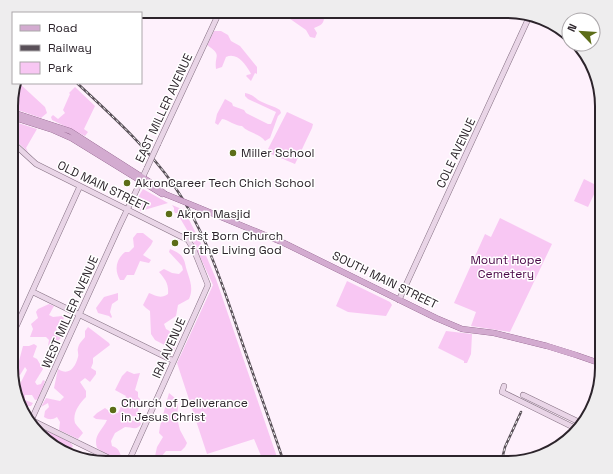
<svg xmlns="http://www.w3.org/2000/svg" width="613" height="474" font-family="'Space Grotesk',sans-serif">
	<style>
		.green { fill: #f8c7f3 }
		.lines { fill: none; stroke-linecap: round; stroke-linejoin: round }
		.secondary-casing { stroke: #857183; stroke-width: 6 }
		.primary-casing { stroke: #865781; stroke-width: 6 }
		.secondary { stroke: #e9d5e7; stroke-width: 5 }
		.primary { stroke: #d3abd0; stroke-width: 5.5 }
		.rail-casing { stroke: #595058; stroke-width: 2.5 }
		.rail { stroke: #fff; stroke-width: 1; stroke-dasharray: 3; stroke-linecap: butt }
		.secondary-bridge-casing { stroke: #857183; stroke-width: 6; stroke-linecap: butt }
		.primary-bridge-casing { stroke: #865781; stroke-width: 6; stroke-linecap: butt }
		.secondary-bridge { stroke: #e9d5e7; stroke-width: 5 }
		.primary-bridge { stroke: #d3abd0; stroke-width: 5.5 }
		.poi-dot { fill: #5c6d18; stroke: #fff; stroke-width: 1.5 }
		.labels { text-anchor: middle; stroke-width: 3; stroke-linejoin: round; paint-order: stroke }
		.street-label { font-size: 12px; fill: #2c242b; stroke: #fff }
		.poi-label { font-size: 12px; fill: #2c242b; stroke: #fff; text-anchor: start }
		.park-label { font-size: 12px; fill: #4b0848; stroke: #fff }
		.rim { fill: none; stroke: #2c242b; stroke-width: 2 }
	</style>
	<rect width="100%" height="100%" fill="#fef1fc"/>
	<path class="green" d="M318,13l6,6c-1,6 -5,7 -10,9l3,5 -2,5 -5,-1 -4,-7 -23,-16z
		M214,31h7l7,4 3,6 9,5 17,21v7l-2,-1 -4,8 -5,-5 1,-1 4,-1 -1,-2c-5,-8 -13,-20 -24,-15l-4,10 -6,2c-2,-15 7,-13 -9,-24z
		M15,83h4l26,24 2,6 -6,5 -29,-10v-15z
		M75,87l20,19 -11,23 4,3 -3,4 -33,-16 -1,-3 2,-2 5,4 7,-6 -2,-3 7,-16 -1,-1z
		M245,93c10,2 10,6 17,9 6,3 12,4 18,8l1,3 -3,3 -8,22 -5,3c-4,-7 -17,-8 -23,-15 -7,0 -13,-6 -20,-7l-4,6 -3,-2 2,-9 8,-15 7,4 1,3 11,4 2,3 22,11h3l5,-12 -28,-13 -3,-3z
		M287,112l26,12 -1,4 -17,36 -24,-10 -3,-5z
		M12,121l25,8 -11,19 2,4 -16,-15z
		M584,179l14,7 -10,21 -14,-6z
		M143,189l25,14 -27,8c-10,-5 -2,-15 2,-22z
		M172,205l12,5 15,29 17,40 63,184h-15l-10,-24 -47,15 -30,-91 36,-78 -23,-50 -13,-22h-2l-1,-2v-3z
		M500,218l52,26 -42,88 -39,-6 5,-14 -22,-9 31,-69 6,3z
		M137,233h6l10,8 -2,4 -8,10 8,5 -2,3 -9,-2 -6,14h-7l-3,5h-4c-6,-10 -4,-21 5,-28h4l5,-5 -1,-9z
		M170,249c17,7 13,11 18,25 3,9 5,16 1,25l-11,6 -2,11 -12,8 2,5 14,8 -6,13 -19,-10 -4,-6 -1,-23 -4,-3 -3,-3 6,-12c7,3 12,6 19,1 1,-10 -3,-15 -9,-22l5,-3 8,4 7,1 4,-4 -1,-4 -13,-14z
		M347,281l43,21 2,3 -6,11 -38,-4 -12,-6z
		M118,293v7l-6,4 -2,8 2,5 -1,1 -2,-2 -11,-3 -2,-5 8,-11z
		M49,304l5,2 -5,9 4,2 9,-1 2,1 -1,4 -7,6 1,4 6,3v2l-12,11 -3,-1 1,-6 -3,-3h-16l3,-8 -2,-5 7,-6 -2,-6 2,-3z
		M88,327l21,16 1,2 -17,13v5l-2,5 5,3v3l-6,8 -5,-4 -5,4 6,9v6c-6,6 -14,16 -11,26 2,3 6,7 8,10l-5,6 -19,-9 1,-8 -3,-5c-5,3 -8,3 -13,0l1,-6 4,-4 -1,-4 -7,4 5,-9 14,3 4,-4 -10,-9 4,-19c11,7 17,-1 20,-12 1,-3 -1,-6 0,-9 1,-5 5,-8 7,-11v-6z
		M446,331l26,3 -1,20 -4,9h-3v-2l-26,-13z
		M34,344l3,2 -4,11 4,2 6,10 -8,13 2,3 4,-1 2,-4 2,1 -6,18 -4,1 -3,-5h-7v5l8,3 -2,3h-7l-3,5 -8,-30 7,3 7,-14 -2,-3 -5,8 -4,-1v-6l-5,-4v-2l8,-1 4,-15h6z
		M127,371l7,3 6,-1 -5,17 3,2v5l2,2 -2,12 4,1 1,3 -3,2 -8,-1 -2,4 10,2 1,2c-4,7 -9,3 -16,3l-10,6 -4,8 1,5c6,2 7,4 9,10l-2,3 -10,-3 -12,-8c-4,-13 5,-17 10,-28l-11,-1 -3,-2 4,-4 8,-5 7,5h6l8,-17 -11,-6 7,-14z
		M169,393l6,5 3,9 -1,11 3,12 7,13 -2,4 -4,4h-15l-5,6 -7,4 3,-14 6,-10 -4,-4 1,-7z
		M47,431l23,11 3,4 -4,6c-12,-1 -24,-10 -31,-19z"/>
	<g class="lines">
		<g class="secondary-casing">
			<path id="secondary" d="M12,142l24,22 152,76 6,10 14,35 -80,178
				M158,144l60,-129
				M33,292l141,69
				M399,300l131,-285
				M11,338l69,-152
				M596,362l6,-11
				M504,386l-2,6 77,38
				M523,395l60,29
				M27,418l92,45
				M30,423l89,-196 28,-59"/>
		</g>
		<g class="primary-casing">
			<path id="primary" d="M12,112l58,19 83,53 12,10
				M12,117l41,13 18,8 91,56
				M197,207l87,36 152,75 26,11 32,4 53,13 29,9 26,9"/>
		</g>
		<use href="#secondary" class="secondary"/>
		<use href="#primary" class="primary"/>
		<g class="rail-casing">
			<path id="rail" d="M77,83c34,32 69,63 96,101 34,49 50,103 69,158 14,41 29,81 42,121
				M501,463l4,-16 16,-35"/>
		</g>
		<use href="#rail" class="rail"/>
		<g class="secondary-bridge-casing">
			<path id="secondary-bridge" d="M147,168l11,-24"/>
		</g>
		<g class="primary-bridge-casing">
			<path id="primary-bridge" d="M165,194l32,13"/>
		</g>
		<use href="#secondary-bridge" class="secondary-bridge"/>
		<use href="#primary-bridge" class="primary-bridge"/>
	</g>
	<g class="poi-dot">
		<circle cx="233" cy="153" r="4"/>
		<circle cx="127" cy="183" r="4"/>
		<circle cx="169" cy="214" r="4"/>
		<circle cx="175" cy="243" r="4"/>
		<circle cx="113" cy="410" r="4"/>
	</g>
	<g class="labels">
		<g class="street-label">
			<text transform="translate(164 108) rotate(-65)" y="4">EAST MILLER AVENUE</text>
			<text transform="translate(456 153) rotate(-65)" y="4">COLE AVENUE</text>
			<text transform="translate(103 186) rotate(26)" y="4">OLD MAIN STREET</text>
			<text transform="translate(385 280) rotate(26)" y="4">SOUTH MAIN STREET</text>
			<text transform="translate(70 312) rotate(-66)" y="4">WEST MILLER AVENUE</text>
			<text transform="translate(169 348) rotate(-66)" y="4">IRA AVENUE</text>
		</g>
		<g class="poi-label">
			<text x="241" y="157">Miller School</text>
			<text x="135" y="187">AkronCareer Tech Chich School</text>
			<text x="177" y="218">Akron Masjid</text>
			<text x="183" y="240">First Born Church<tspan x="183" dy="14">of the Living God</tspan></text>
			<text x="121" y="407">Church of Deliverance<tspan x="121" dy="14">in Jesus Christ</tspan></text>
		</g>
		<g class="park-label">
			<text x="506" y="264">Mount Hope<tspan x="506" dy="14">Cemetery</tspan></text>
		</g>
	</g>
	<path d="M0 0H613V474H0ZM106 18H507A88 88 0 0 1 595 106V368A88 88 0 0 1 507 456H106A88 88 0 0 1 18 368V106A88 88 0 0 1 106 18Z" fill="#eeedee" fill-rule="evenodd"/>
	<path class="rim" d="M106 18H507A88 88 0 0 1 595 106V368A88 88 0 0 1 507 456H106A88 88 0 0 1 18 368V106A88 88 0 0 1 106 18Z"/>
	<rect x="12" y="12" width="130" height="72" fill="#ffffff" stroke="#aba7aa"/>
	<rect x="20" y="25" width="20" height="6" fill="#d3abd0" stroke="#aba7aa"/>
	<text x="48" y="32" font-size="12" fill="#2c242b">Road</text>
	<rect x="20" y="45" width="20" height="6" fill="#595058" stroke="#aba7aa"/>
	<text x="48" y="52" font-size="12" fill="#2c242b">Railway</text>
	<rect x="20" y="62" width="20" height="12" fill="#f8c7f3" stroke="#aba7aa"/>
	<text x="48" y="72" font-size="12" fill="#2c242b">Park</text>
	<g transform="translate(581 32) rotate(295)"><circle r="19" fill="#ffffff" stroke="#aba7aa"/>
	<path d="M0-3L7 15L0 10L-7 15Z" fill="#5c6d18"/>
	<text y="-6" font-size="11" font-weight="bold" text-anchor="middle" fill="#2c242b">N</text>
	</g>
</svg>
